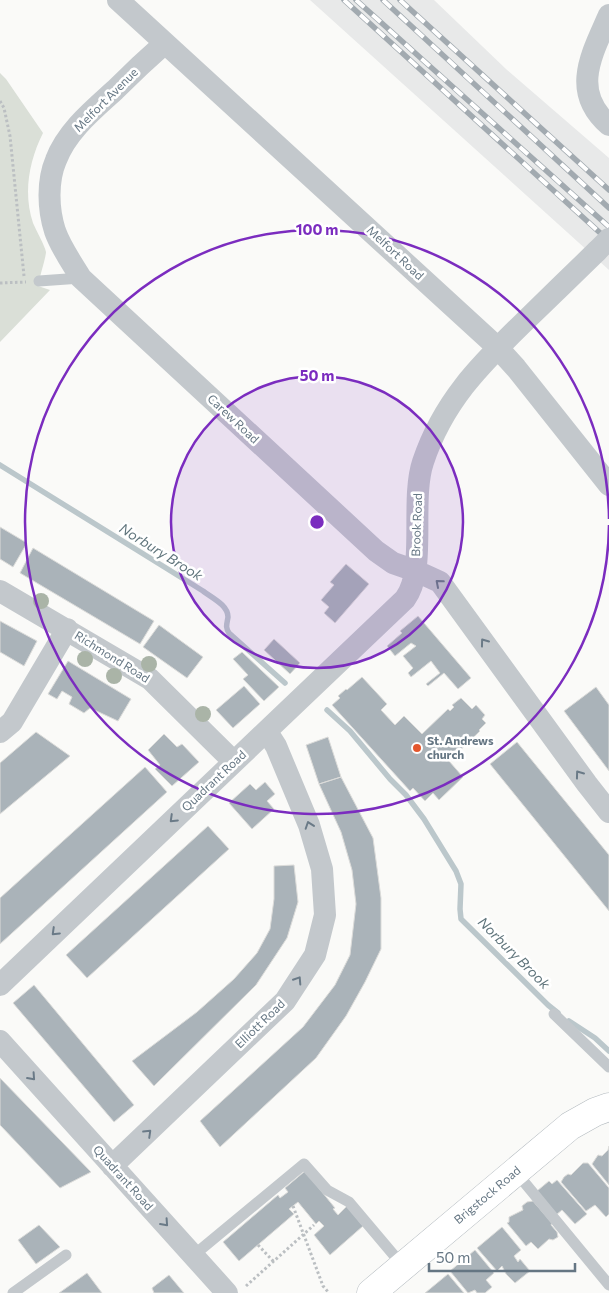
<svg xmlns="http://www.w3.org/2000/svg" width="609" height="1293" font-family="Commissioner,sans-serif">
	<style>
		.built { fill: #e8e9e9 }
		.green { fill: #dadfd7 }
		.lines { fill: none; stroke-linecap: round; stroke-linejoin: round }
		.stream { stroke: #bbc7cb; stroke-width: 5.5 }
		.building { fill: #aab3b9; stroke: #dcdcda }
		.secondary-casing { stroke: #b3babf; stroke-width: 29 }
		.path { stroke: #bbbfc2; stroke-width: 3; stroke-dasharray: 2.5 2.5; stroke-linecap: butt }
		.service { stroke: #c3c8cc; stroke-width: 11 }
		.minor { stroke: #c3c8cc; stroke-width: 22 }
		.secondary { stroke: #fff; stroke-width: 28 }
		.rail-casing { stroke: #a2aab0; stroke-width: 5.5 }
		.rail { stroke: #fff; stroke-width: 4; stroke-dasharray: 11; stroke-linecap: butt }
		.minor-bridge { stroke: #c3c8cc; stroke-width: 22 }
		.tree { fill: #aab4a7 }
		.oneway { stroke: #6a7a87 }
		.ring { fill: none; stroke: #7b2cbf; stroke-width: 2.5 }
		.poi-dot { fill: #e4572e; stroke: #fff; stroke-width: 2 }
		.labels { text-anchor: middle; stroke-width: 5; stroke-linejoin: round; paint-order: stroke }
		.street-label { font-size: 12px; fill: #657683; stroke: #fff }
		.poi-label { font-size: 12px; font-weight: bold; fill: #657683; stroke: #fff; text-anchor: start }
		.water-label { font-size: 14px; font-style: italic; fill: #60757c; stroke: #fff }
		.centre { fill: #7b2cbf; stroke: #fff; stroke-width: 2.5 }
		.ring-label { font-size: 15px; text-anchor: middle; font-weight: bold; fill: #7b2cbf; stroke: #fff; stroke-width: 5; stroke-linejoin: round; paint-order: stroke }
	</style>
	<rect width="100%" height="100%" fill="#fafaf8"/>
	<path class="built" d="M310,0h124l72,69 103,89v112z"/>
	<path class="green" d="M0,73l6,6 37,54c-14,28 -20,60 -10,90 3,7 12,23 13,29 0,5 -7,27 -8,34l12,4 -50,52z"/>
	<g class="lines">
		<path class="stream" d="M0,465l203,126c9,7 25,14 25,26 -1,7 -3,10 1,16l56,50
			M327,710l23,21 40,48 16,16 18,24 32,52 5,13 -1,25 1,10 87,86 10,8
			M569,1021l26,17 14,13"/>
	</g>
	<path class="building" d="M0,527l27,16 -14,24 -13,-8z
		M33,548l121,73 -14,23 -120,-71z
		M346,564l23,20 -34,39 -11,-10 5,-6 -8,-7 13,-15 -4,-3z
		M418,616l53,62 -13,11 -14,-16 -16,13 -2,-2 14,-11 -9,-12 -20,16 -3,-4 5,-5 -10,-12 13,-10 -5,-3 -16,13 -8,-10 15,-13 -2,-2z
		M0,621l37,20 -13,25 -24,-14z
		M159,625l44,32 -16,21 -44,-31z
		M274,639l26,24 -10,11 -26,-24z
		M242,652l37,35 -15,14 -21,-22 5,-4 -15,-16z
		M68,661l63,38 -13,22 -28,-13 -6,5 -15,-9 3,-7 -10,-6 -5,8 -9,-5z
		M362,677l25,27 -6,6 14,15 9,-9 18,18 26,-25 2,2 4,-4 -2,-2 9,-7 11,11 4,-4 9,10 -3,4 4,4 -7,7 1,1 -31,30 14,16 -24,23 -6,-7 -8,8 -12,-13 -3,3 -78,-86 8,-7 -2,-2 8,-7 1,1z
		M244,686l16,18 -27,24 -17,-18z
		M596,687l13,18v66l-45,-60z
		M36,732l34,24 -70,58v-51z
		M164,734l13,13 5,-3 17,18 -27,24 -17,-17 5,-4 -12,-15z
		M328,737l13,40 -22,7 -13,-39z
		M517,742l92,113v56l-119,-147z
		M145,767l22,25 -167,152v-46z
		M341,777l32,61 8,60v51l-16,33 -19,34 -30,42 -96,89 -20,-26 103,-94 32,-42 15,-30 6,-51 -4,-34 -11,-38 -22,-48z
		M265,782l10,12 -8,7 7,8 -22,20 -23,-26 21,-19 6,6z
		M208,826l21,23 -142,129 -21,-23z
		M294,865l4,37 -11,36 -31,47 -102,101 -22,-25 65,-49 37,-33 23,-26 13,-24 4,-30v-33z
		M34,985l100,120 -20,17 -101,-119z
		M0,1078l91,94 -31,16 -60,-63z
		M609,1146v39l-17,-21 6,-9 4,1 6,-6z
		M583,1163h5l21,25v26l-3,3 -11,-12 -9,6 -25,-29 3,-5 4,-3 3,1z
		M305,1171l30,37 -2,1 5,6 9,-9 16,20 -33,29 -16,-20 10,-9 -5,-5 -3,3 -18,-22 -9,7 5,5 -55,47 -16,-19 55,-47 2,3 8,-6 -3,-4z
		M557,1180l30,34 -12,10 -13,-14 -6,5 -19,-24 12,-10 3,3z
		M533,1201l19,22 -1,2 6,7 1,5 -5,3 -4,-1 -11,10 -7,-7 -5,4 -19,-23 2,-1v-5l14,-7 -1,-4 5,-4z
		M39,1225l21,22 -24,17 -18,-24z
		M502,1227l19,23 -7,6 4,6 2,-3 10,12 -15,12 -9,-9 -4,-8 -5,5 -20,-23z
		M475,1250l19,23 -8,7 6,7 -7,6h-8l-2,-3 -7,3 -18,-22z
		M87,1273l15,20h-43z
		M448,1274l16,19h-39z
		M169,1275l15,18h-30l-2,-5z"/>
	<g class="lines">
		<g class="secondary-casing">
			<g id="secondary">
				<path id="s1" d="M371,1293l199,-167 25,-14 14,-5"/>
			</g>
		</g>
		<path class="path" d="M0,101l4,7 6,28 14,140
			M0,283l26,-1
			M293,1206l30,80 6,7
			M258,1245l16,17
			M246,1286l68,-61"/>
		<path class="service" d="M39,281l42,-3
			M554,1014l55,53
			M515,1171l94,114
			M194,1255l110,-91 23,26 22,12 54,64
			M13,1293l53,-38"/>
		<path class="minor" d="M118,0l379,347 19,21 93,117
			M609,15c-17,39 -39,76 0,110
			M165,43c-17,15 -34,31 -50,47 -22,20 -48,41 -59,70 -9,21 -8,49 -1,71 6,17 17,32 26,47l295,273 17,12 23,8 24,11 147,202 22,28
			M0,591l150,88 83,82
			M0,732l12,-10 55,-93
			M0,985l405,-386c22,-29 5,-98 18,-137 20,-60 56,-96 100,-139 25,-24 49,-48 74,-72
			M0,1041l227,252
			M112,1166l173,-165 30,-46 10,-40 -3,-46 -13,-44 -33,-79 -9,-14"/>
		<use href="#secondary" class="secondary"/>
		<g class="rail-casing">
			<path id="rail" d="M344,0l265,241
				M356,0l253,227
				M383,0l226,208
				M400,0l209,190"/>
		</g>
		<use href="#rail" class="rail"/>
		<path class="minor-bridge" d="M597,251l12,-12"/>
	</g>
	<g class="tree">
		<circle cx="41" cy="601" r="8"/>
		<circle cx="85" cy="659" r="8"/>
		<circle cx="149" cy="664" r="8"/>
		<circle cx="114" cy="676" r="8"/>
		<circle cx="203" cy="714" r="8"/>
	</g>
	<defs><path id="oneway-chevron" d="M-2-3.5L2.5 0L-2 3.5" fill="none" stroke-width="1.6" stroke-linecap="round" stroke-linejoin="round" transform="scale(1.25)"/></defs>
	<g class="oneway">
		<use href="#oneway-chevron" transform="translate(439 583) rotate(-139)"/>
		<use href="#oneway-chevron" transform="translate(484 642) rotate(-126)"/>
		<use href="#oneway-chevron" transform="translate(579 774) rotate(-126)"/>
		<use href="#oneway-chevron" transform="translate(173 819) rotate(136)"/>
		<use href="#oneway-chevron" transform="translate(309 825) rotate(-109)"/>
		<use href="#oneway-chevron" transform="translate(55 932) rotate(136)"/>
		<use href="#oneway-chevron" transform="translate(298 980) rotate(-57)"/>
		<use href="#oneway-chevron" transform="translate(32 1077) rotate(48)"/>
		<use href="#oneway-chevron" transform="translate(148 1133) rotate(-44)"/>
		<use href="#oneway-chevron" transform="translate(165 1223) rotate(48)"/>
	</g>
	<circle cx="317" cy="522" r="146" fill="#7b2cbf" fill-opacity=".12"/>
	<g class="ring">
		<circle cx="317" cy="522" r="146"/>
		<path d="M609 525A292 292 0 1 1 609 519"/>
	</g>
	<circle class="poi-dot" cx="417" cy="748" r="5"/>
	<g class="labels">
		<g class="street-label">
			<text transform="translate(106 100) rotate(-45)" y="4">Melfort Avenue</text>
			<text transform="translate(395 253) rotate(43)" y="4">Melfort Road</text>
			<text transform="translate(233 419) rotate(43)" y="4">Carew Road</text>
			<text transform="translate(417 525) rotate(-88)" y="4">Brook Road</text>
			<text transform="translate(112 657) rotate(32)" y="4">Richmond Road</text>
			<text transform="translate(214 781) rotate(-43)" y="4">Quadrant Road</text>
			<text transform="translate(260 1024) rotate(-44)" y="4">Elliott Road</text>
			<text transform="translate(123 1178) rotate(48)" y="4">Quadrant Road</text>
			<text dy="4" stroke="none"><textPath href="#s1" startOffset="152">Brigstock Road</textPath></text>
		</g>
		<g class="poi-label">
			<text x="427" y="745">St. Andrews<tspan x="427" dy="14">church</tspan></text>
		</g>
		<g class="water-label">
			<text transform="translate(161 552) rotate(32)" y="5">Norbury Brook</text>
			<text transform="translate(514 953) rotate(45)" y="5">Norbury Brook</text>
		</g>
	</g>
	<circle cx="317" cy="522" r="8" class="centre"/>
	<g class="ring-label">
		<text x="317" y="235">100 m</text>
		<text x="317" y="381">50 m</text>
	</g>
	<path d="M429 1263v8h146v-8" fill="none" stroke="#657683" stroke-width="2.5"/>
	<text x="436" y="1263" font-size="15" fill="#657683" stroke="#ffffff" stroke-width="4" paint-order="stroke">50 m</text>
</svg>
